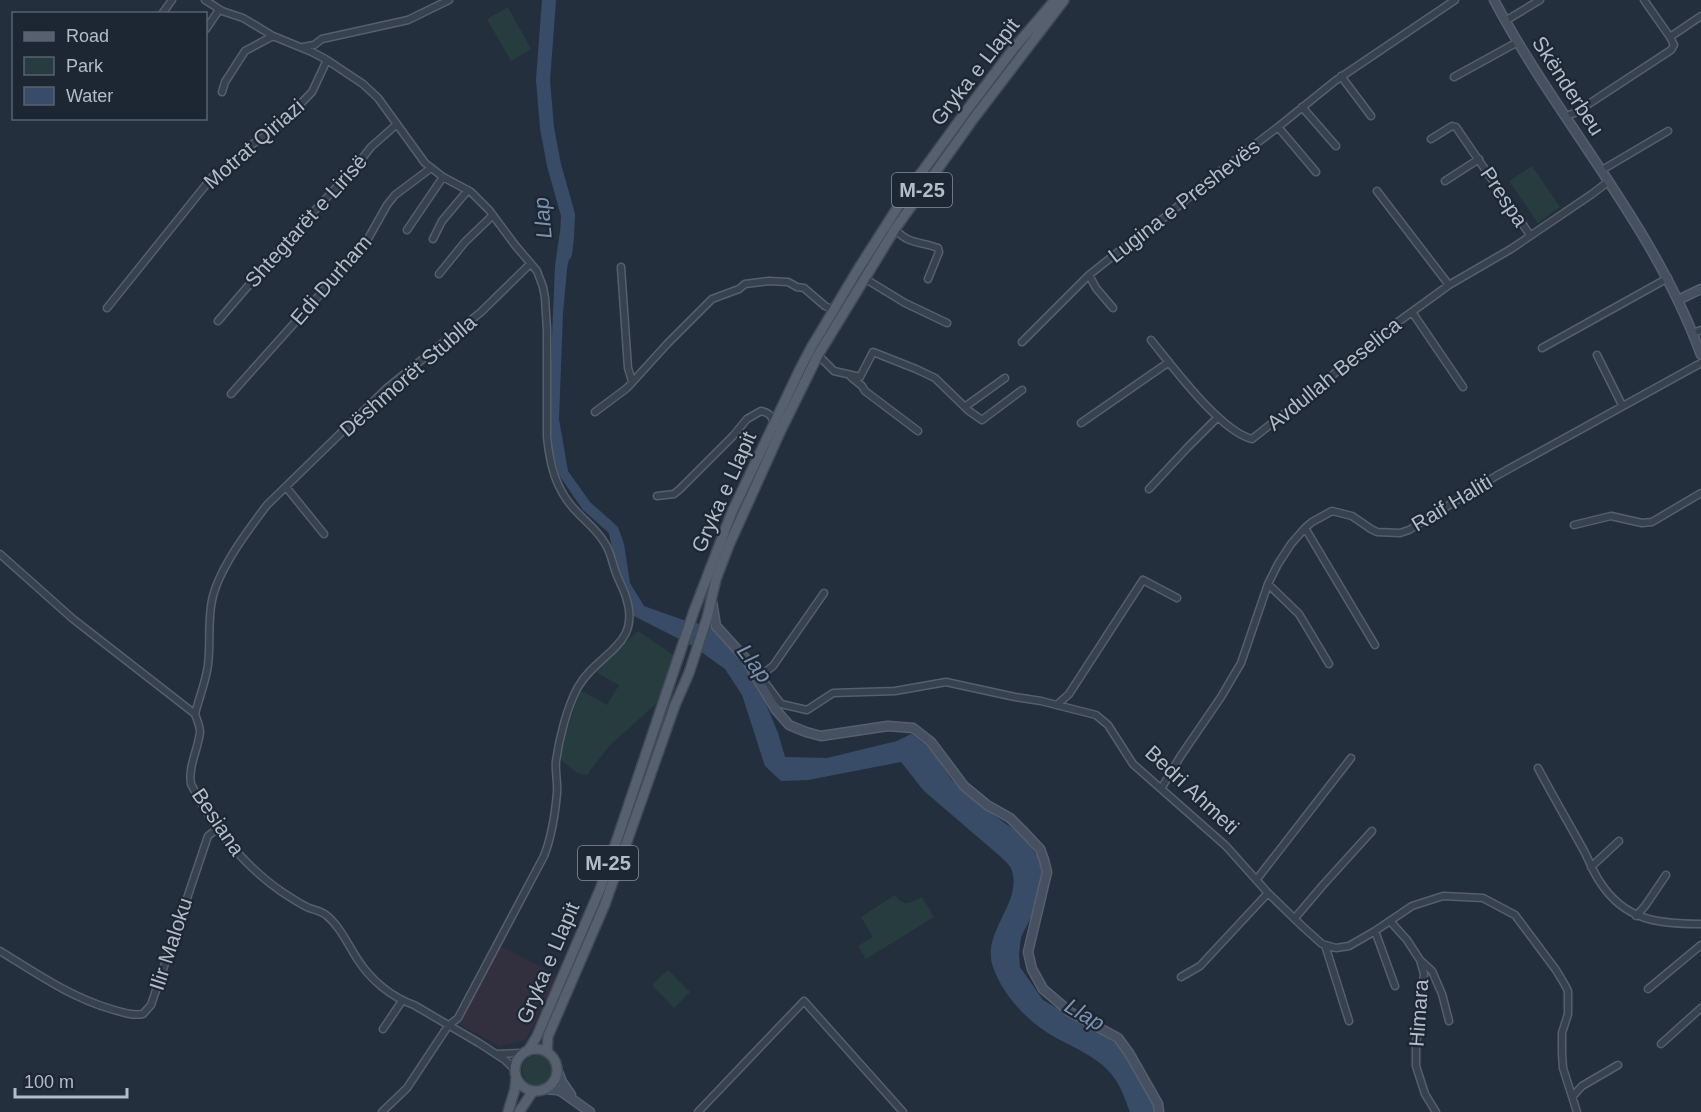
<svg xmlns="http://www.w3.org/2000/svg" width="1701" height="1112" font-family="Helvetica,sans-serif">
	<style>
		.medical { fill: #32303f }
		.green { fill: #263c3f }
		.water { fill: #394c67 }
		.lines { fill: none; stroke-linecap: round; stroke-linejoin: round }
		.river { stroke: #394c67; stroke-width: 14 }
		.minor-casing { stroke: #565f6c; stroke-width: 9 }
		.secondary-casing { stroke: #565f6c; stroke-width: 11 }
		.primary-casing { stroke: #414a57; stroke-width: 12 }
		.minor { stroke: #38414e; stroke-width: 6 }
		.secondary { stroke: #465061; stroke-width: 8 }
		.primary { stroke: #56606e; stroke-width: 9 }
		.labels { text-anchor: middle; stroke-width: 4.5; stroke-linejoin: round; paint-order: stroke }
		.shield { fill: #1d2633; stroke: #878f9c; stroke-width: 1.5 }
		.shield-label { font-size: 20px; font-weight: bold; fill: #b4bcc9 }
		.street-label { font-size: 21px; fill: #b4bcc9; stroke: #1d2633 }
		.water-label { font-size: 22px; font-style: italic; fill: #7c92b1; stroke: #1d2633 }
	</style>
	<rect width="100%" height="100%" fill="#242f3e"/>
	<path class="medical" d="M499,945l61,32 -34,63 -27,6 -42,-23z"/>
	<path class="green" d="M508,7l23,42 -20,12 -24,-42z
		M1532,166l28,41 -22,16 -29,-42z
		M638,631l38,26 -12,40 -55,49 -22,29 -10,-2 -16,-13v-12l19,-56h4l23,13 12,-20 -25,-14z
		M895,895c7,12 17,8 27,2l12,20 -68,42 -8,-13 15,-9 -12,-20z
		M668,970l22,22 -16,16 -22,-23z
		M522 1070a15 15 0 1 1 30 0a15 15 0 1 1-30 0Z"/>
	<path class="water" d="M560,231l13,8 -6,30 -4,44 -4,106 9,52 22,31 28,25 6,17 6,39 14,23 42,15 23,5 30,27 17,27 22,53 7,24 42,1 70,-17 14,-7 20,15 20,30 23,22 49,35 15,21 4,15 -2,18 -4,17 -15,30 -2,17 1,13 23,33 81,48 34,64h-28c-5,-13 -9,-26 -18,-37 -15,-19 -40,-28 -61,-40 -25,-15 -48,-40 -58,-68 -12,-35 29,-63 19,-96 -1,-5 -7,-10 -11,-14l-77,-66 -23,-29 -93,18 -27,1 -16,-15 -23,-71 -17,-26 -32,-23 -63,-32 -7,-10 -14,-71 -26,-23 -24,-35 -7,-27 -2,-30 1,-57 4,-95z"/>
	<g class="lines">
		<path class="river" d="M549,0l-6,80 4,48 7,37 14,50 -1,22 -2,17"/>
		<g class="minor-casing">
			<path id="minor" d="M205,0l17,11 21,7 30,18 39,16 15,8 36,24 15,14 47,65 18,14 28,15 18,18 26,35 22,26 6,16 2,11 2,32v107c3,29 9,54 30,75 9,10 20,18 27,30 6,8 7,16 10,25 3,11 9,20 12,30 16,49 -28,55 -48,90 -11,20 -19,52 -22,74 -1,11 2,22 1,32 -2,22 -5,43 -13,63l-86,162 -10,8 -41,62 -25,24
				M162,14l10,-14
				M1505,21l35,-21
				M206,29l13,-19
				M1670,37l31,-21
				M303,47l11,-2 8,-6 86,-19 41,-20
				M1341,76l30,40
				M1454,77l60,-33 5,-1
				M222,92l3,-10 20,-31 28,-15
				M1302,107l34,39
				M1565,116l10,-3 96,-63 3,-5 -4,-8 -26,-37
				M1278,127l38,45
				M1431,139l21,-13 4,1 74,108
				M1602,170l66,-39
				M1445,181l34,-22
				M1377,191l72,94
				M895,229c14,16 25,12 43,19l1,4 -11,27
				M407,230l36,-53
				M433,239l9,-18 26,-31
				M621,267l7,101 4,13
				M439,274l26,-32 28,-27
				M1089,275l7,13 17,20
				M864,278l41,25 42,20
				M107,308l106,-132 11,-3 18,-20 12,-10 21,-13 37,-38 15,-32
				M1412,312l51,75
				M218,321l73,-85 66,-71 14,-18 26,-23
				M1693,333l8,-3
				M1151,340c22,27 69,91 101,99l77,-61 62,-51 58,-42 62,-36 81,-55 17,-13
				M1022,342l67,-67 48,-38 17,-11 65,-54 59,-45 57,-46 120,-81
				M1542,348l126,-70
				M818,355l16,16 26,6 13,-25 43,17 19,9 34,33 13,9 40,-30
				M1597,355l25,50
				M851,377l11,9 3,5 53,40
				M231,394l134,-150 22,-39 8,-10 36,-27
				M966,406l39,-28
				M595,412l32,-24 41,-45 44,-44 27,-10 6,-5 24,-3 19,1 9,5 7,1 21,18 9,4
				M1081,423l88,-61
				M286,487l38,47
				M1149,489l39,-42 30,-30
				M657,496l17,-2 6,-5 53,-53 14,-17 14,-8c9,2 11,5 13,14
				M1574,525l37,-9 31,7 10,-1 49,-29
				M1305,528l70,117
				M0,554l73,65 122,95c2,6 5,12 5,18 -2,18 -12,34 -9,52 20,41 53,82 91,108 8,5 18,12 27,16 6,2 12,3 17,7 14,11 22,30 32,45 13,20 33,37 56,45l65,38 26,17 10,10
				M1268,584l31,30 30,50
				M824,593l-51,73 -13,10 21,28 26,6 26,-17 62,-2 51,-9 69,15 26,4 55,14 12,10 25,39 93,82 42,47 34,33 20,18 14,4 13,-2 26,-15 37,-25 31,-10 40,2 32,17 41,55 9,15 3,6v23l-6,19v21l1,14 14,44
				M1058,704l11,-10 74,-114 34,18
				M195,714c4,-16 11,-33 13,-49 3,-23 -1,-47 5,-69 8,-30 35,-66 54,-91l120,-117 94,-76 49,-48
				M1538,768c15,28 30,54 45,81 6,11 10,23 17,33 25,39 59,42 101,42
				M1161,789l19,-32 41,-60 20,-34 27,-79 10,-20 13,-20 14,-16 7,-6 20,-11 20,5 19,13 6,3 23,1 9,-3 87,-54 205,-113
				M1591,867l28,-26
				M1257,879l94,-121
				M1636,916l9,-10 21,-31
				M1295,918l28,-33 49,-54
				M1390,921l17,19 13,20 4,14 -8,72v20l9,28 11,18
				M1375,931l20,55
				M1325,945l24,76
				M0,951c36,22 70,46 111,58 10,3 21,7 32,5l8,-9 57,-169 10,-8
				M1420,960l12,11 10,23 7,27
				M1181,977l19,-11 68,-73
				M1648,989l53,-44
				M383,1029l19,-28
				M1661,1044l40,-36
				M497,1054l26,-1
				M1573,1096l9,-10 36,-21
				M698,1112l106,-111 99,111"/>
		</g>
		<g class="secondary-casing">
			<path id="secondary" d="M1494,0c64,121 160,225 207,355
				M1678,300l23,-11
				M712,602l4,24 29,32 31,52 13,15 17,7 15,4 67,-10 25,2 18,14 33,44 23,19 23,13 14,14 16,17 4,11 3,12 -19,80 4,17 11,20 27,23 48,26 11,15 29,51 1,8
				M557,1069l5,13 9,13
				M543,1089l14,1 5,2 28,20"/>
		</g>
		<g class="primary-casing">
			<path id="primary" d="M515 1070a21 21 0 1 1 42 0a21 21 0 1 1-42 0Z
				M528,1051l9,-15 64,-149 93,-276 38,-99 68,-143 11,-21 46,-77 51,-80 62,-85 44,-58 41,-48
				M547,1052l1,-16 57,-132 70,-199 14,-32 18,-55 9,-39 13,-34 52,-115 37,-75 77,-126 79,-111 90,-118
				M508,1112l7,-23 1,-12
				M519,1112l14,-21"/>
		</g>
		<use href="#minor" class="minor"/>
		<use href="#secondary" class="secondary"/>
		<use href="#primary" class="primary"/>
	</g>
	<g class="labels">
		<g class="shield">
			<rect x="892" y="173" width="60" height="34" rx="4.5"/>
			<rect x="578" y="846" width="60" height="34" rx="4.5"/>
		</g>
		<g class="shield-label">
			<text x="922" y="197">M-25</text>
			<text x="608" y="870">M-25</text>
		</g>
		<g class="street-label">
			<text transform="translate(975 72) rotate(-52)" y="7">Gryka e Llapit</text>
			<text transform="translate(1568 86) rotate(57)" y="7">Skënderbeu</text>
			<text transform="translate(254 144) rotate(-41)" y="7">Motrat Qiriazi</text>
			<text transform="translate(1504 197) rotate(56)" y="7">Prespa</text>
			<text transform="translate(1184 201) rotate(-38)" y="7">Lugina e Preshevës</text>
			<text transform="translate(306 221) rotate(-48)" y="7">Shtegtarët e Lirisë</text>
			<text transform="translate(331 280) rotate(-49)" y="7">Edi Durham</text>
			<text transform="translate(1334 374) rotate(-39)" y="7">Avdullah Beselica</text>
			<text transform="translate(408 376) rotate(-41)" y="7">Dëshmorët Stublla</text>
			<text transform="translate(724 492) rotate(-66)" y="7">Gryka e Llapit</text>
			<text transform="translate(1452 503) rotate(-31)" y="7">Raif Haliti</text>
			<text transform="translate(1192 790) rotate(43)" y="7">Bedri Ahmeti</text>
			<text transform="translate(218 822) rotate(56)" y="7">Besiana</text>
			<text transform="translate(171 944) rotate(-72)" y="7">Ilir Maloku</text>
			<text transform="translate(548 963) rotate(-67)" y="7">Gryka e Llapit</text>
			<text transform="translate(1419 1013) rotate(-86)" y="7">Himara</text>
		</g>
		<g class="water-label">
			<text transform="translate(542 218) rotate(-95)" y="8">Llap</text>
			<text transform="translate(755 663) rotate(53)" y="8">Llap</text>
			<text transform="translate(1085 1014) rotate(31)" y="8">Llap</text>
		</g>
	</g>
	<rect x="12" y="12" width="195" height="108" fill="#1d2633" stroke="#59626f" stroke-width="1.5"/>
	<rect x="24" y="32" width="30" height="9" fill="#56606e" stroke="#59626f" stroke-width="1.5"/>
	<text x="66" y="42" font-size="18" fill="#b4bcc9">Road</text>
	<rect x="24" y="57" width="30" height="18" fill="#263c3f" stroke="#59626f" stroke-width="1.5"/>
	<text x="66" y="72" font-size="18" fill="#b4bcc9">Park</text>
	<rect x="24" y="87" width="30" height="18" fill="#394c67" stroke="#59626f" stroke-width="1.5"/>
	<text x="66" y="102" font-size="18" fill="#b4bcc9">Water</text>
	<path d="M15 1088v9h112v-9" fill="none" stroke="#b4bcc9" stroke-width="3"/>
	<text x="24" y="1088" font-size="18" fill="#b4bcc9" stroke="#1d2633" stroke-width="4.5" paint-order="stroke">100 m</text>
</svg>
